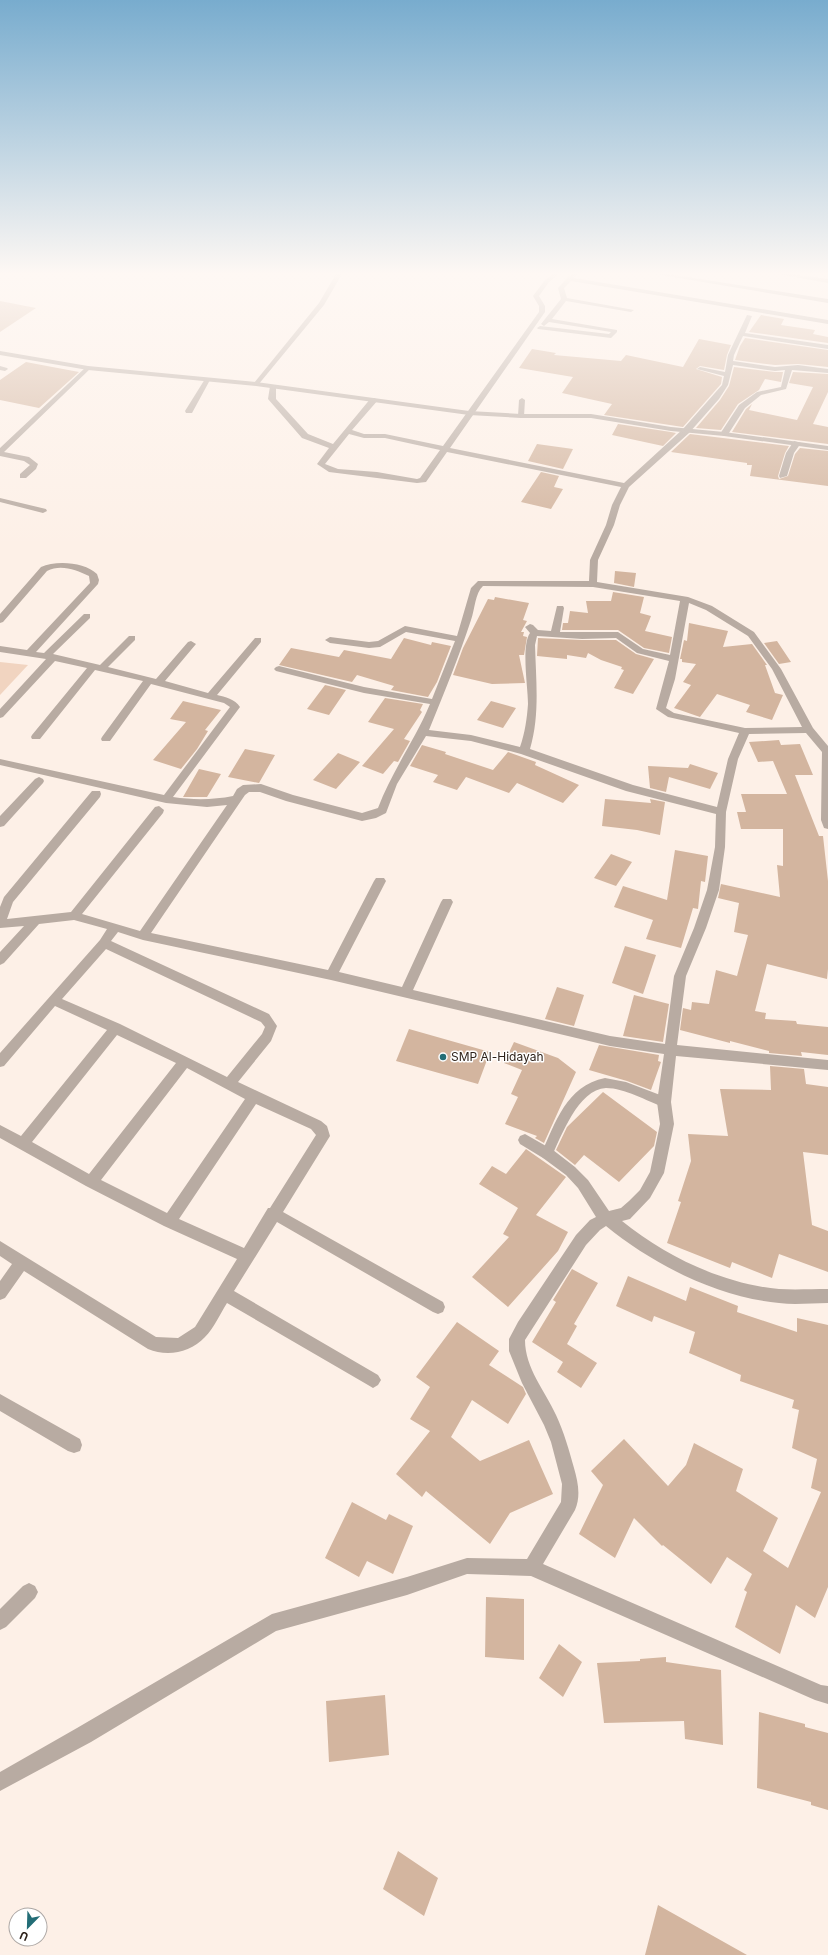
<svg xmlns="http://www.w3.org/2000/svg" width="828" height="1955" font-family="Inter,sans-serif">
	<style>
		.green { fill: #f1d4c0 }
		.building { fill: #d3b59f }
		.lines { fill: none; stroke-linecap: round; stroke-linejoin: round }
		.service { fill: #b8aba2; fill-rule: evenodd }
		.minor { fill: #b8aba2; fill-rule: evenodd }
		.tertiary { fill: #b8aba2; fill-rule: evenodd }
		.poi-dot { fill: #236d76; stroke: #fff; stroke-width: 1.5 }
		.labels { text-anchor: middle; stroke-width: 3; stroke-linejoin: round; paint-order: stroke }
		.poi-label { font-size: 12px; fill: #2f231b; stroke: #fff; text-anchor: start }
	</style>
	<rect width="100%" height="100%" fill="#fdf0e7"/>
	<path class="green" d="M0,662l28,3 -28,30z"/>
	<path class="building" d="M0,301l36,7 -36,24z
		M761,315l23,4 -3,6 34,5 -2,4 15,3v6l-79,-11z
		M745,338l83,12v17l-30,-3 -23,1 -40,-5 5,-14z
		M699,339l32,6 -4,10 -3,15 -24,-4 -4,3 26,8 -1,7 -38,43 -79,-12 8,-11 -50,-11 11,-16 -54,-9 13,-19 24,4 -2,2 67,6 5,-6 57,12z
		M26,362l21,4 32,6 -40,36 -39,-8v-20z
		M734,367l41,5h8l-2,10 -16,-3 -6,11 -21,14 -17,26 -25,-2 24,-28 9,-14z
		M793,372l35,2v18l-15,32 15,3v17l-96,-12 14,-23 6,-5 -3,6 48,10 16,-33 -24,-4z
		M618,424l53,8 5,1 -13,13 -51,-11z
		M690,434l99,12 -4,7 -7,23 1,3 9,-3 7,-22 5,-6 28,3v35l-78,-10 2,-11h-5v-2l-76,-11z
		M537,444l36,5 -10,20 -35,-8z
		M541,472l18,4 -5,11 9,2 -12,20 -30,-7z
		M615,571l21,2 -2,14 -20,-4z
		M613,592l31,5 -4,16 11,3 -6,15 27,6 -3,16 -25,-5 -26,-18h-56l1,-7h5l2,-12 18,2 -2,-12h25z
		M495,597l34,6 -6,17 4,1 -6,11h3l-1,4 4,1 -3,18h-5l6,28 -33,1 -39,-9 10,-27 25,-49 6,1z
		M689,623l39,8 -5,16 29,-3 15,21h-2l10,28 8,2 -11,25 -26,-8 4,-7 -33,-11 -17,23 -26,-9 17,-23 -8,-3 13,-18 -14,-2v-3h-2l4,-19 3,1z
		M404,638l27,7 1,-3 19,4 -14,36 -9,15 -37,-7 3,-4 -37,-11 -5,7 -73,-17 12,-17 48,9 5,-7 47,9z
		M538,638l44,2h34l20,14 18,5 -21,35 -19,-6 10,-18 -3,-1 1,-2 -21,-7 -13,-7 -2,5 -19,-3v4l-30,-3z
		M777,641l14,21 -12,2 -15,-21z
		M325,685l21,5 -17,25 -22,-6z
		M385,698l38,6 -3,6 2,2 -18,27 6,2 -12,21 -4,-1 -11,13 -21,-8 32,-37 -26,-7z
		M183,701l38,9 -16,20 3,1 -11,18 -16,20 -28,-9 33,-38 -16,-3z
		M491,701l25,7 -13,20 -26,-8z
		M779,740l2,5 19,-1 13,31h-18l24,61h4l5,45v88l-1,10 -60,-15 -12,47 11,2 -1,6 31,2 1,3 31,3v28l-27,-3 1,4 -33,-3v-2l-39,-10v2l-50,-13 3,-22 8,2 1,-8 17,2 7,-34 21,6 11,-41 -14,-3 5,-29 -21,-5 3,-14 59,13 -3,-32 6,1v-37h-42l-4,-17h9l-5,-18h46l-14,-33 -15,1 -9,-20z
		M422,745l24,7 -1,2 48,16 15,-18 28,10 -1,3 44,20 -16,18 -46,-20 -8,10 -43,-16 -9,13 -24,-8 5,-7 -28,-9z
		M245,749l30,6 -16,28 -31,-6z
		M338,753l22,9 -24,27 -23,-9z
		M690,764l28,9 -8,16 -41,-12 -3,15 -16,-4 -2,-22 40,2z
		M199,769l22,5 -14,23h-24z
		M605,799l46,4 -1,-4 15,3 -5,33 -23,-5 -35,-4z
		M675,850l33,6 -3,26 -4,-1 -3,28 -5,-1 -12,40 -35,-9 7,-19 -39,-13 9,-21 44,14z
		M611,854l21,8 -16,24 -22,-8z
		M625,946l31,9 -13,39 -31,-11z
		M557,987l27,8 -10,31 -29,-7z
		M634,995l35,9 -6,38 -40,-6z
		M409,1029l81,23 -12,32 -82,-23z
		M514,1042l44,16 18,14 -32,71 -9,-5 2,-2 -32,-12 13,-27 -7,-3 11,-24 -18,-7z
		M599,1045l60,10 -1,6 3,1 -10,28 -24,-9 -38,-11z
		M770,1066l34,3 2,15 22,3v68l-25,-3 9,73 16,6v41l-49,-18 -7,24 -40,-16 -2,6 -63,-25 14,-41 -3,-1 13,-40 -3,-27 40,2 -8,-47 51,1z
		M603,1092l54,40 -3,14 -35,36 -35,-27 -9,10 -19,-15 11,-23z
		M526,1149l40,28 -30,38 32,17 -10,19 -50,56 -36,-30 37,-40 -6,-3 15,-26 -39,-24 13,-18 14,8z
		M572,1269l26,14 -24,41 3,2 -10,18 30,19 -16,25 -24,-16 6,-10 -31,-20 24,-40 -3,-2z
		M628,1276l58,25 4,-14 48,19 -1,6 60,20v-14l31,7v262l-13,31 -19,-13 -16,49 -45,-27 12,-35 -3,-2 8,-16 -25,-17 -16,27 -48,-39 -1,1 -28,-28 -19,40 -36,-24 24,-49 -12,-14 33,-32 44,47 18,-21 8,-22 49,26 -7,22 42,27 -15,33 25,17 33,-76 -10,-4 6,-29 -25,-11 7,-38 -7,-2 2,-8 -54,-19 1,-6 -52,-22 6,-21 -41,-16 -2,6 -36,-16z
		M457,1322l42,29 -10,14 34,22 3,7 -18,30 -36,-24 -21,37 29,24 49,-21 24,54 -43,19 -20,31 -64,-53 -4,6 -26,-23 34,-43 -20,-12 20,-32 -14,-10z
		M352,1502l34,18 3,-6 24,12 -20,48 -26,-13 -8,16 -34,-19z
		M486,1597l38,2v61l-39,-3z
		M559,1644l23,18 -19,35 -24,-19z
		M666,1657v5l55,8 2,75 -38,-6 -1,-18 -80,2 -7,-60 43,-2v-2z
		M385,1695l4,60 -60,7 -3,-61z
		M759,1712l46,12v3l23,6v77l-17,-5v-3l-54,-14z
		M398,1851l40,27 -14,38 -41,-27z
		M658,1905l89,50h-102z"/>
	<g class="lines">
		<path class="service" d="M522,398l3,2 -1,16 -3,2 -3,-2 1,-16z
			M605,1078l21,4 42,16 2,4 -2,4 -4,1c-18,-6 -39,-19 -58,-19 -28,1 -45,49 -55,70l-4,1 -4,-1 -2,-4c15,-32 25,-68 64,-76z"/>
		<path class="minor" d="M336,274h6l-18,31 -66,80h-4v-2l65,-80z
			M553,274h6l-10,8 -10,14 6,10v6l-95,136 174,35 59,-54 39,-44 2,-9 -27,-7 3,-2 25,5 3,-17 19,-40 5,1 -7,17 83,12v4l-85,-13 -9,19 -1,6 42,6 23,-2 30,4v4l-36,-3 -6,19 -25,6 -16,13 -18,28h-3l-4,-2 19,-29 18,-13 24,-5 4,-17 -10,1 -42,-6 -5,20 -9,14 -30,34 -60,54 -9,18 -6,20 -16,35 -1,22 91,15 24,9 42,26 27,37 32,59 15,18v83l-4,-1 -3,-8 1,-68 -16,-19 -57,1 -11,25 -12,53 -1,35 -6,43 -13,38 -20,48 -9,69 151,15v10l-152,-14 -5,46 3,22 -10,49 -14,25 -20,21 -8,2c43,35 101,63 157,68 16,1 33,0 49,0v14c-16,0 -33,2 -49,0 -62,-6 -125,-38 -173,-77l-6,4 -14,15 -61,95c0,28 20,51 31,75 8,17 13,35 18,53 4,14 7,28 1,42l-32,54 278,121 7,1v18l-13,-4 -284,-124 -64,-2 -60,21 -131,36 -185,111 -91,49v-19l77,-44 195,-114 135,-37 60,-19 60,1 34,-57 1,-18 -11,-42 -7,-17 -22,-42 -13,-32v-12l9,-17 58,-87 14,-15 6,-3 -18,-29 -12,-13 -23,-17 -23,-14 -2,-4 2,-4 5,-2 28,16 22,17 13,13 21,31 12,-3 8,-7 11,-11 10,-18 10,-48 -3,-22 7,-48 -54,-8 -279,-66 -188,-40 -25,-8 -7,9 158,73 8,12 -6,15 -33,41 83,39 6,5 3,10 -47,76 160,90 2,5 -2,5 -5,2 -5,-2 -156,-90 -43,69 144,84 3,5 -3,5 -5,3 -5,-3 -141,-82c-7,11 -13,25 -22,34 -15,16 -38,20 -57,12l-124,-78 -19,27 -5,2v-19l12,-17 -12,-8v-15l156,96 22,1 17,-11 42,-68 -73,-33 -78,-40 -86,-48v-13l21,11 86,-106 -52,-24 -51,60 -4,1v-14l100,-113 7,-11 -33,-9 -35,4 -35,39 -4,2v-13l24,-26 -24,2v-21l4,-10 88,-106h8l1,3 -1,3 -87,105 -6,17 64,-7 84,-105 4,-1 5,4 -1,3 -81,101 58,17 87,-126 -20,2 -41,-4 -166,-38v-6l164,36 66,-88 -6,-4 -73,-19 -41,57h-8l-1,-2 1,-2 41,-56 -48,-11 -55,69h-8l-1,-2 1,-2 55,-67 -32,-7 -52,56 -3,1v-9l46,-50 -46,-7v-6l27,4 63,-67 -1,-7c-13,-6 -28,-12 -42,-5l-44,51 -3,1v-9l41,-47c15,-7 44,-5 56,7l2,6 -1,4 -62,68 8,1 40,-39h6v4l-37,36 47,11 29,-29h6v4l-27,27 48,12 32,-37 3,-1 5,3 -31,37 43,12 47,-55h6v4l-44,53c8,2 18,4 23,12l-67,90c20,3 40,3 60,-1l4,-7 6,-4 18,-1 32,11 69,18 16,-5c14,-37 37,-68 52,-104l-66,-11 -88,-22 -2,-2 2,-2 3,-1 85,21 68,12 23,-58 -49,-9 -26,15 -11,1 -39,-5 -5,-3 5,-3 39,5 9,-1 27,-15 52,10 14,-48 7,-7h111l1,-21 16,-35 6,-20 9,-18 -174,-35 -21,30 -9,1 -88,-11 -12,-8 12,-16 -27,-10 -34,-39 2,-13 6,-1v14l32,35 25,10 38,-46h3l4,2 -26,30 12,4h21l58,12 96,-134v-6l-6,-10 12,-16zM349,434l15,4h21l55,12 -20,28 -3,1 -40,-7 -39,-3 -13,-5zM483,586l110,1 87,14 -10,54 -27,-6 -25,-17h-58l4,-24 -1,-2h-6l-6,25 -13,-1 -5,-5 -3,-1 -5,3 5,6c-9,13 -2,54 -2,71 -1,14 -3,29 -8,43l-49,-12 -42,-5c15,-37 30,-73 42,-110 4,-11 4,-27 12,-34zM689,603l17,7 42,26 24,33 30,58 -57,1 -71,-15 -8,-5 9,-29zM537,636l45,3 34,-1 21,15 32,8 -13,48 12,8 71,16 -11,26 -11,48 -84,-22 -103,-36c10,-34 6,-68 5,-104zM426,736l45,5 50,13 105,37 90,23 -1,33 -8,43 -13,38 -20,48 -9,68 -55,-8 -197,-46 40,-88 -2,-3h-8l-2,3 -39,85 -63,-15 47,-91 -2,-3h-8l-2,3 -46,89 -177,-37 94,-138 4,-3h11l26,9 76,20 14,-3 10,-5 11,-29zM106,949l155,73 4,5 -3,7 -35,43 -107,-53 -58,-25zM117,1035l59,28 -87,111 -57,-32zM187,1068l58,31 -78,114 -66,-33zM256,1104l55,25 5,6 -46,73h-2l-24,40 -65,-29z
			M571,274h6l-3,4 254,42v4l-257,-43 -7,7 3,10 67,12 -3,2 -65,-11 -14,18 65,11v2l-6,6 -73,-9 -1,-1 3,-2 69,8 2,-2 -62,-10 -5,4 -3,-2 20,-25 -3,-11z
			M655,274h13l160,25v4z
			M778,274h13l37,5v4z
			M0,366l7,2 1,1 -3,2 -5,-1z
			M86,367l5,1 -87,84 25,5 9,7 -2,5 -10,9h-6v-4l10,-9 -6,-4 -24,-5v-8z
			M205,379l5,1 -18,33h-6l-1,-2z
			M794,441l7,2 -7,10 -7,23 -7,2 -1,-2 7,-23z
			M0,498l46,11 1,2 -4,2 -43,-11z
			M39,777l4,2 1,2 -1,2 -39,43 -4,1v-11l35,-37z
			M0,1394l80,45 2,6 -2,6 -6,2 -6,-2 -68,-40z
			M29,1583l6,3 3,6 -3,6 -29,29 -6,3v-21l23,-23z"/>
		<path class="tertiary" d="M0,351l88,15 168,16 213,29 52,3h70l80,13 53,5 104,14v4l-104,-14 -53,-5 -80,-13h-70l-52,-3 -213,-29 -168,-16 -88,-15z"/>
	</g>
	<linearGradient id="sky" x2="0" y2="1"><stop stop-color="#78acce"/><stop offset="0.5" stop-color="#fef8f4"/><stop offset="1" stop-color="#fef8f4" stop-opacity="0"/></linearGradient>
	<rect width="828" height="547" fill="url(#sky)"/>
	<circle class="poi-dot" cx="443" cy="1057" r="4"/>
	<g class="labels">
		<g class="poi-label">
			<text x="451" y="1061">SMP Al-Hidayah</text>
		</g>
	</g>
	<g transform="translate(28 1927) rotate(203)"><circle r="19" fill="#ffffff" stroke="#aca7a4"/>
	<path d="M0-3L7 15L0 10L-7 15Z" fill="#236d76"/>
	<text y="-6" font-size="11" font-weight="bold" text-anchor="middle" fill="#2f231b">U</text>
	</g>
</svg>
